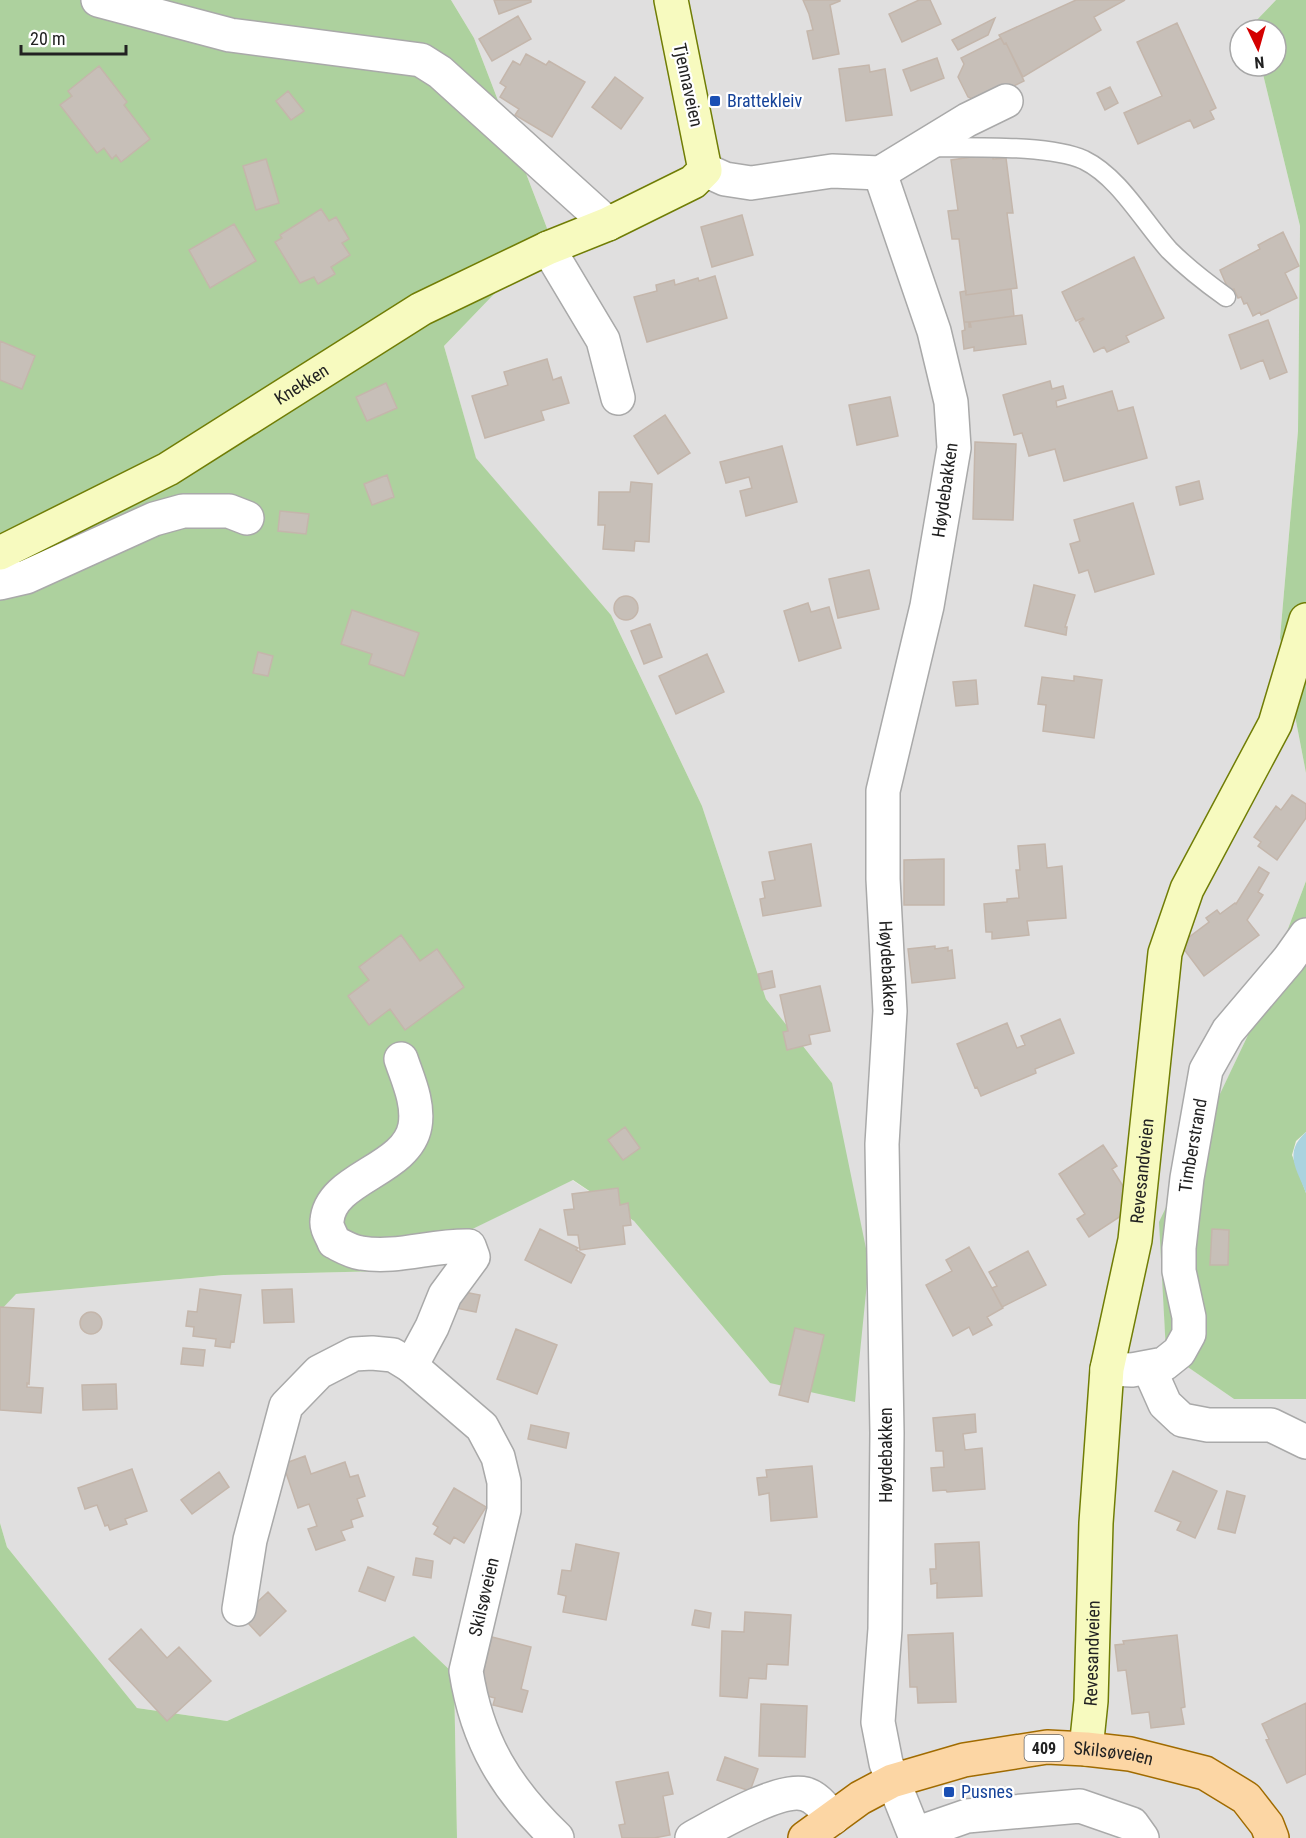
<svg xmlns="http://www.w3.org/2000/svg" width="1306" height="1838" font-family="'Roboto Condensed',sans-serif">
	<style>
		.residential { fill: #e0dfdf }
		.forest { fill: #add19e }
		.water { fill: #aad3df }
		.building { fill: #c7bfb8; stroke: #c4b6ab; stroke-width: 1.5 }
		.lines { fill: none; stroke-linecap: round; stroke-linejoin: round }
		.service-casing { stroke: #a9a9a9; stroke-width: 21 }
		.minor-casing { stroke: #a9a9a9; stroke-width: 36 }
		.secondary-casing { stroke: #707d05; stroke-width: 36 }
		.primary-casing { stroke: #a06b00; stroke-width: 36 }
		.service { stroke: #fff; stroke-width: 18 }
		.minor { stroke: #fff; stroke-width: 33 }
		.secondary { stroke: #f7fabf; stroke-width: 33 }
		.primary { stroke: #fcd6a4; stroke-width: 33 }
		.transit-dot { fill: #1a4fb4; stroke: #fff; stroke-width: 2 }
		.labels { text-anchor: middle; stroke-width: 4.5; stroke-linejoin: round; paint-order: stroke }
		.shield { fill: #fff; stroke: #646464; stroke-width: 1.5 }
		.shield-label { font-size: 16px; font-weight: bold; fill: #222 }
		.street-label { font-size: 18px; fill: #222; stroke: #fff }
		.transit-label { font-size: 18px; fill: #164399; stroke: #fff; text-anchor: start }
	</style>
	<rect width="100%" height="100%" fill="#f2efe9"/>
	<path class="residential" d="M451,0h825l-25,26 1,4h-12v36h21l39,160 -2,205 -18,207 26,135v108l-58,154 -88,187 6,130 68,47h72v439h-849l-3,-164 -40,-38 -187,85 -90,-13 -130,-161 -7,-24v-212l15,-17 209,-19 162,-4 186,-91 62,41 136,162 62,-300 -66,-84 -64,-193 -91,-191 -135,-156 -32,-113 106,-110 -76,-198z"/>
	<path class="forest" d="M0,0h451l23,38 76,198 -106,110 32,112 135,157 91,191 64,193 66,84 37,180 -14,139 -85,-19 -136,-162 -61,-41 -187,91 -162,4 -208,19 -16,17z
		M1276,0h30v773l-26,-135 18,-207 2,-205 -39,-160h15v-36h-24l-1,-4z
		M1306,881v251l-10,9 -4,14 14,38v206h-72l-68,-47 -7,-130 89,-187z
		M0,1523l7,24 130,161 90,13 187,-85 40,38 3,164h-457z"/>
	<path class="water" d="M1306,1132v61c-9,-24 -23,-40 0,-61z"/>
	<path class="building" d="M494,0h37v2l-32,12z
		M803,0h37v1l-10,4 9,49 -26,5 -6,-28 6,-1 -4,-16z
		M919,0h11l11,24 -39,18 -13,-28z
		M1076,0h49l-31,17 7,13 -78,47 -17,-34 -2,1 -5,-9z
		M518,16l13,23 -39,22 -13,-22z
		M995,18l-7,17 -30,15 -6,-10z
		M1177,23l39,85 -6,3 4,8 -20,9 -4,-8 -52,24 -14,-31 38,-17 -25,-54z
		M1001,38l3,6 2,-1 18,38 -44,21 -12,-5 -10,-20 6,-13 -3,-6z
		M526,54l20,11 3,-4 36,21 -33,55 -37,-22 4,-6 -19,-12 6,-10 -6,-4 13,-22 7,4z
		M937,58l7,20 -33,13 -8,-21z
		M869,65l1,7 15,-3 7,46 -46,6 -7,-52z
		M99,66l28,36 -3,3 26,34 -29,23 -5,-7 -4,4 -8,-11 -7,5 -37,-48 12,-9 -4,-5z
		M615,77l28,21 -22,31 -29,-22z
		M1110,87l8,16 -13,7 -8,-17z
		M288,91l16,20 -13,9 -15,-19z
		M993,154v5l13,-1 7,55h-6l10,75 -51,7 -7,-56h-7l-4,-28 10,-1 -7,-50z
		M266,159l13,44 -23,7 -13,-44z
		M321,209l8,12 7,-4 13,22 -7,4 8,12 -19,12 4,7 -17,10 -4,-7 -14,6 -25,-41 7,-4 -2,-3z
		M742,215l11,40 -41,12 -11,-40z
		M234,224l22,37 -46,27 -21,-38z
		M1283,232l16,34 -14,7 12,25 -36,17 -1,-3 -7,4 -6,-13 -3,1 -3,-7 -3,1 -4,-9 -5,2 -9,-21 40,-21 -2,-4z
		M1134,257l30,61 -38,18 3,6 -22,10 -3,-5 -10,5 -15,-30 5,-3 -1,-1 -7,3 -14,-29z
		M715,276l12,42 -80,24 -13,-45 23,-6 -1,-6 18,-5 1,5 23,-7 1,3z
		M1011,289l3,27 -44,6 1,5h-2v-5h-5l-4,-30 6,-1v4z
		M1022,315l4,29 -52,7v-4l-10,2 -2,-18 3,-1 -1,-8h5v5h2l-1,-5z
		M1268,320l19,52 -17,7 -7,-19 -22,9 -12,-34z
		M0,341l35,15 -13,33 -22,-9z
		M547,359l6,21 8,-3 8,26 -28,8 3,9 -59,18 -13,-42 36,-11 -4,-13z
		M1050,381l2,8 11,-3 3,12 -10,3 1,6 55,-16 6,20 15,-4 14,51 -83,23 -9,-32 -26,7 -7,-23 -8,2 -11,-40z
		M386,383l11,25 -30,13 -11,-24z
		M890,397l8,39 -41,9 -8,-40z
		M665,415l25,38 -32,21 -24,-38z
		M975,442l41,2 -3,76 -40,-1z
		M782,446l15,56 -51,14 -6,-25 12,-3 -3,-11 -23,6 -6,-21z
		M387,475l7,22 -22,8 -8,-21z
		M1199,481l4,18 -23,6 -4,-18z
		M631,482l21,2 -3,58 -14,-1 -1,10 -31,-2 2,-24h-7l1,-33h31z
		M1133,503l21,71 -59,18 -7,-22 -9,3 -9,-29 10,-3 -6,-21z
		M280,511l29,3 -3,20 -28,-3z
		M869,570l10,39 -41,9 -9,-39z
		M1034,585l41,10 -10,32h2l-1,8 -41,-9z
		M614 608a12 12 0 1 1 24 0a12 12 0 1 1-24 0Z
		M808,603l3,9 18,-5 12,41 -42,13 -15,-50z
		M352,610l67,23 -15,43 -35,-12 3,-10 -31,-10z
		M650,624l12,33 -18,7 -13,-33z
		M258,652l15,4 -5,20 -15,-3z
		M707,654l17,38 -48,22 -17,-38z
		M1074,676l28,4 -8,58 -51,-7 3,-26 -8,-1 4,-27 32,4z
		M976,680l2,24 -22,2 -3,-24z
		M1292,795l14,9v14l-29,42 -19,-14 3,-4 -7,-5 22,-31 5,4z
		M811,844l10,62 -58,10 -3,-17 5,-1 -3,-16 13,-2 -6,-28z
		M1045,844l2,24 15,-2 4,52 -39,3 2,14 -37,4v-7h-6l-2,-28 23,-2v-3l12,-1 -3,-28h4l-2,-24z
		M944,859v46h-40v-45z
		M1259,867l10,6 -11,19 5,3 -16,25 12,15 -55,41 -24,-32 29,-22 -3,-4 11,-8 3,4 15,-11 1,1z
		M401,935l19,26 17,-12 27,38 -59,43 -15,-21 -21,16 -21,-29 21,-16 -10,-13z
		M935,946v3l13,-2v4l4,-1 3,28 -43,5 -4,-34z
		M772,971l3,16 -13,3 -4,-16z
		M820,986l10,45 -21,4 2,9 -24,6 -4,-18 5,-1 -8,-36z
		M1060,1019l14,34 -39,16 1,4 -55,23 -4,-9 -2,1 -18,-44 50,-21 10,25 8,-3 -4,-9z
		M625,1127l15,21 -17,12 -15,-20z
		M1103,1145l14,21 -5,3 24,37 -47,31 -12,-18 8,-5 -26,-40z
		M618,1188l2,17 8,-2 3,22 -8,1 2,18 -45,6 -2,-15h-10l-4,-25 10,-1 -2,-15z
		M540,1229l38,19 -2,2 9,5 -14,28 -46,-23z
		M1212,1229l17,1 -1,35h-18z
		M969,1247l34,61 -16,9 5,8 -19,10 -4,-8 -16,9 -27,-51 26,-14 -6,-11z
		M1028,1251l18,34 -44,22 -10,-19 5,-2 -8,-14z
		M200,1289l41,6 -7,47 -3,-1 -1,7 -15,-2 1,-7 -23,-3 1,-9 -8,-1 2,-15 9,1z
		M292,1289l2,33 -30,1 -2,-33z
		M459,1291l21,4 -4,17 -20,-4z
		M0,1307l34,2 -5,75 -2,-1v4l16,1 -2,25 -41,-3z
		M80 1323a11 11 0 1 1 22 0a11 11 0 1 1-22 0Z
		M795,1328l29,7 -16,67 -29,-7z
		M516,1329l41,16 -20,49 -40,-15z
		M183,1348l22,2 -2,16 -22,-2z
		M116,1384l1,25 -34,1 -1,-25z
		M975,1414l1,18 -13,2 2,16 17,-2 3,41 -38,3 -1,-2 -13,1 -2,-23 13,-1 -1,-16h-7l-3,-33z
		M531,1425l38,8 -3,15 -38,-9z
		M305,1456l6,18 34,-12 5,15 8,-2 7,21 -8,3 6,17 -12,4 2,7 -12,4 4,9 -29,10 -8,-21 9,-3 -8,-22 -11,4 -15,-44z
		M812,1466l5,51 -46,4 -2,-28 -10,2 -2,-17 10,-1 -1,-7z
		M132,1469l15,42 -22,8 2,5 -17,6 -2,-5 -3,1 -8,-21 -12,4 -7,-21z
		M1173,1471l44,20 -22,47 -18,-8 4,-8 -26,-11z
		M219,1472l10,15 -37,27 -11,-14z
		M454,1488l32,19 -22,36 -10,-6 -4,7 -16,-10 4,-7 -5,-3z
		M1227,1491l18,5 -10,37 -17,-4z
		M979,1542l3,54 -45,2v-15l-6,1 -1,-15h6l-1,-25z
		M576,1544l43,9 -13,67 -43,-8 3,-16 -8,-2 4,-24 9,1z
		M416,1558l17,3 -2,17 -18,-3z
		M368,1567l26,10 -9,24 -26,-10z
		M268,1592l18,19 -26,25 -13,-14v-10z
		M695,1610l16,3 -2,15 -17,-3z
		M745,1612l46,3 -3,50 -21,-1 -1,15 -17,-1 -2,20 -27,-2 2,-65 22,1z
		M141,1629l26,29 12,-11 32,34 -44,40 -58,-62z
		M953,1633l3,69 -38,1 -1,-16h-7l-2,-52z
		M1177,1635l8,72 -4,1 3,16 -33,4 -2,-16 -17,2 -6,-44 -8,1 -3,-26 9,-1 -1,-3z
		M492,1637l39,10 -10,42 7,2 -6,21 -29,-7 2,-7 -12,-3 3,-12 -5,-1z
		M1306,1703v71l-19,9 -21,-43 3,-1 -7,-15z
		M761,1704l46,2 -2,51 -46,-1z
		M725,1757l33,12 -8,22 -33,-11z
		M668,1772l5,22 -10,2 7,39 -16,3h-32l-3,-13 6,-1 -9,-42z"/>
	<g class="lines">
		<g class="service-casing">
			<path id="service" d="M928,147c41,1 120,-3 156,13 35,17 59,61 85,90 18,18 36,32 57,47"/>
		</g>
		<g class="minor-casing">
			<g id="minor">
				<path d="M98,0l132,35 191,25 19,12 168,152"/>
				<path d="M705,170l20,9 26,4 81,-12 48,2 87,-53 39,-19"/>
				<path id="s1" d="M880,173l54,158 17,71 3,46 -27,158 -44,185v88l7,132 -8,133 5,289 -2,196 -7,93 8,41 30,75"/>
				<path d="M548,248l55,92 15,58"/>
				<path d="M0,583l26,-6 128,-58 29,-8h46l18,7"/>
				<path d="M401,1059c7,21 18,44 14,67 -8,45 -85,51 -88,95 -1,7 5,15 7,21 8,4 18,10 27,11 36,6 71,-8 108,-7l4,11 -28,38 -13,32 -21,39"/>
				<path d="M1149,1368l16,36 17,16 26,5h63l35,17"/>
				<path id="s2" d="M1107,1369l25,1 32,-6 15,-12 10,-18v-17l-10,-46v-23l8,-70 19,-108 22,-39 61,-72 17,-24"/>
				<path d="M239,1609l11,-69 36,-134 33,-34 35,-18 18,-1 21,2 18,11 71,61 16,30 6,25v28l-38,161c11,71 40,118 91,167"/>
				<path d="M915,1834l52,-18 113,-10 52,18 10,14"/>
				<path d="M692,1838c24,-13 87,-51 113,-44 12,3 20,15 28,24"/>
			</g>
		</g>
		<g class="secondary-casing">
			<g id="secondary">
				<path id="s3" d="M0,553l168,-84 253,-160 127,-61 60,-24 85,-42 12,-12 -34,-170"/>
				<path id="s4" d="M1086,1749l5,-48 5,-178 11,-154 28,-129 30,-287 22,-64 88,-165 31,-104"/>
			</g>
		</g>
		<g class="primary-casing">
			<g id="primary">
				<path id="s5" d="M805,1838l55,-40 32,-17 72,-21 83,-13 39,2 44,5 75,19 41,25 21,27 5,13"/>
			</g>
		</g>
		<use href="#service" class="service"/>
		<use href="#minor" class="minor"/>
		<use href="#secondary" class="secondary"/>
		<use href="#primary" class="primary"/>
	</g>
	<g class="transit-dot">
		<rect x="709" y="95" width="12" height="12" rx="3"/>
		<rect x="943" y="1786" width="12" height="12" rx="3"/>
	</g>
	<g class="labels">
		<rect class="shield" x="1024.5" y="1735" width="39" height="26" rx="4.5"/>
		<g class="shield-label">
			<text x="1044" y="1754">409</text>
		</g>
		<g class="street-label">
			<text transform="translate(688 85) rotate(78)" y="6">Tjennaveien</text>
			<text dy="6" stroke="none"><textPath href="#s3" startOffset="346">Knekken</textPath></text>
			<text transform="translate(945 490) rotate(-82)" y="6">Høydebakken</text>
			<text dy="6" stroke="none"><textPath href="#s1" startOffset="814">Høydebakken</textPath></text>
			<text dy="6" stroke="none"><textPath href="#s2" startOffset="288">Timberstrand</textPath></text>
			<text dy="6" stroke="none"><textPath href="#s4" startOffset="582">Revesandveien</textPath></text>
			<text transform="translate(886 1455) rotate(-90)" y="6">Høydebakken</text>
			<text transform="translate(484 1597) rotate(-77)" y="6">Skilsøveien</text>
			<text dy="6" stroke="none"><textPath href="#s4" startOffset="96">Revesandveien</textPath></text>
			<text dy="6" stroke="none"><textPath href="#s5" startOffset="330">Skilsøveien</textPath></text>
		</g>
		<g class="transit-label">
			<text x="727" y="107">Brattekleiv</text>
			<text x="961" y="1798">Pusnes</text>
		</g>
	</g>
	<g transform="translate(1258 48) rotate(175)"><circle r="28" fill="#ffffff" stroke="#a7a7a7" stroke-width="1.5"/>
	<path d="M0-4.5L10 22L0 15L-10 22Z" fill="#d40000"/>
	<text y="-9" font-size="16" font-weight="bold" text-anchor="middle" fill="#222222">N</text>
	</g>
	<path d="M21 45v9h105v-9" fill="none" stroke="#222222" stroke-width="3"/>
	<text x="30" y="45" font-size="18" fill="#222222" stroke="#ffffff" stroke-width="4.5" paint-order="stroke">20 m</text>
</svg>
